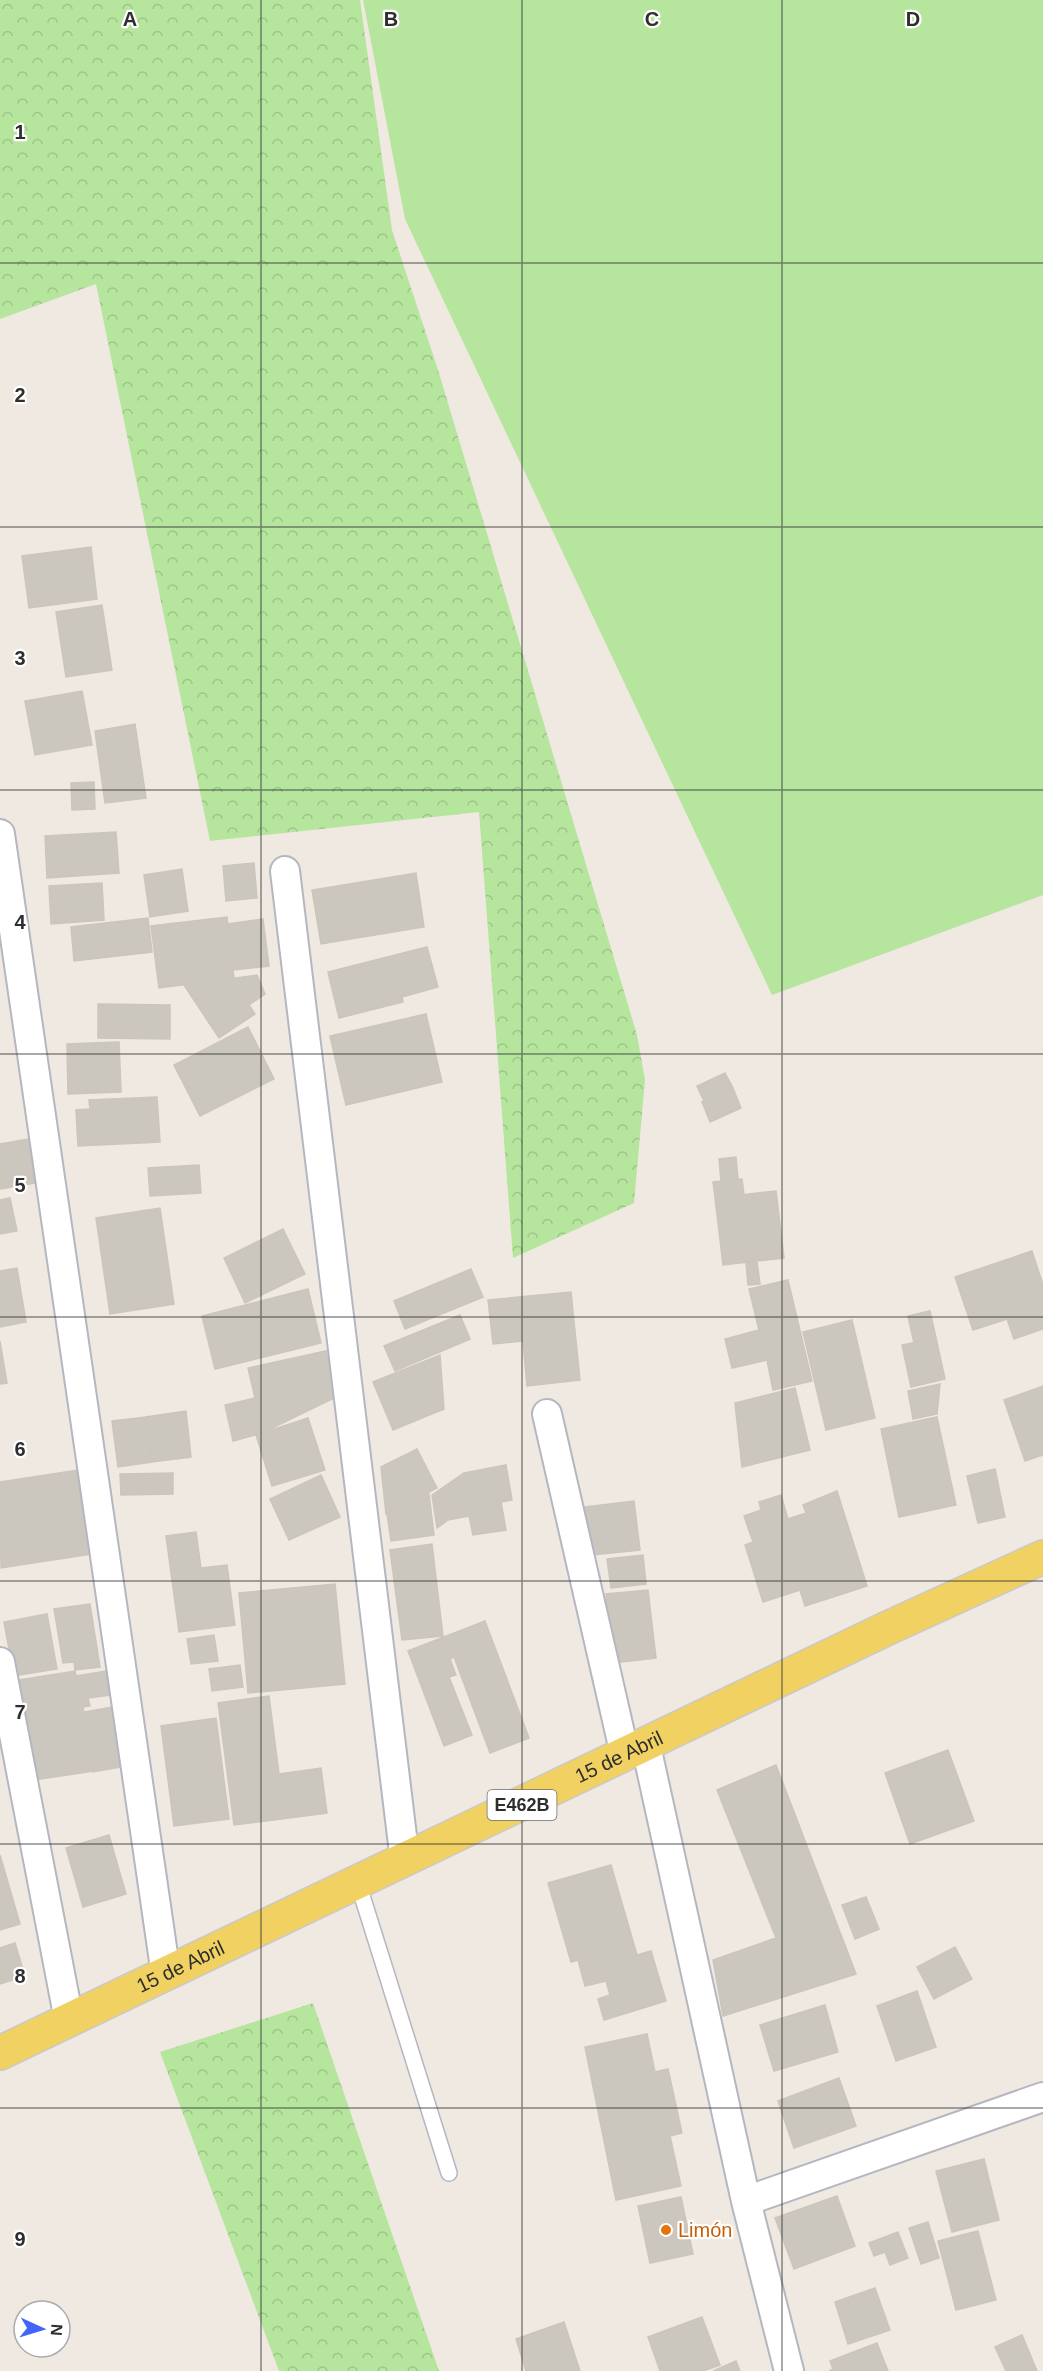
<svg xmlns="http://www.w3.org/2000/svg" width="1043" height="2371" font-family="Helvetica,sans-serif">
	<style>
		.grass { fill: #b6e59e }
		.forest { fill: url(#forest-crowns) }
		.building { fill: #cbc7bf; stroke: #cbc5ba; stroke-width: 1.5 }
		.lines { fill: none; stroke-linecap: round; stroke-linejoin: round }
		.lane-casing { stroke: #b4b7c1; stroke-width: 18 }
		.street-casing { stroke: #b4b7c1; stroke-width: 32 }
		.primary-casing { stroke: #c9c9c9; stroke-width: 36 }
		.lane { stroke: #fff; stroke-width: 15 }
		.street { stroke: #fff; stroke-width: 28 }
		.primary { stroke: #f2d163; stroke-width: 33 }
		.grid { fill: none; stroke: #2e2e2e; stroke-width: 1.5; stroke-opacity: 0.55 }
		.food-dot { fill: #e8710a; stroke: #fff; stroke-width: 2 }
		.labels { text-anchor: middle; stroke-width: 4.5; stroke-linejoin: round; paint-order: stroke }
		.shield { fill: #fff; stroke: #6d6d6d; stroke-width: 1.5 }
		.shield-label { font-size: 18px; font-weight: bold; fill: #2e2e2e }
		.street-label { font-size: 20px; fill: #2e2e2e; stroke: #fff }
		.food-label { font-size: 20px; fill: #c56008; stroke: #fff; text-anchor: start }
		.grid-label { font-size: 20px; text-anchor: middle; font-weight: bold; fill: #2e2e2e; stroke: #fff; stroke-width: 4.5; stroke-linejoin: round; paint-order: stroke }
	</style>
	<defs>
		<pattern id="forest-crowns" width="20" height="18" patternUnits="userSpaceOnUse" patternTransform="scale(1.5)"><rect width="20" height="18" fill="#b6e59e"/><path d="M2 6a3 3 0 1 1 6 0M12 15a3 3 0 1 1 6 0" fill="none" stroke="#9dc588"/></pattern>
	</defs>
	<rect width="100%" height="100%" fill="#efe9e1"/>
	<path class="grass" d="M363,0h680v895l-271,100 -367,-776z"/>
	<path class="forest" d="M0,0h360l32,230 47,143 198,662 8,45 -11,123 -121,55 -34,-446 -269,29 -114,-557 -96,35z
		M313,2003l126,368h-160l-119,-319z"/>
	<path class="building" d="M91,547l6,52 -68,9 -7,-52z
		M102,605l10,65 -46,7 -10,-65z
		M82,691l10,54 -57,10 -10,-54z
		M135,724l11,74 -41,5 -10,-72z
		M94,782l1,27 -23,1 -1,-27z
		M116,832l3,41 -72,5 -2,-42z
		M254,863l3,35 -31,3 -3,-35z
		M182,869l6,42 -38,6 -6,-42z
		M416,873l8,54 -103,17 -9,-54z
		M102,883l2,37 -53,4 -2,-38z
		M227,917l7,61 -75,10 -8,-62z
		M148,918l4,34 -78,9 -3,-34z
		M263,919l6,47 -35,4 -6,-46z
		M427,947l11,40 -36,10 1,5 -64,16 -11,-46z
		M257,975l8,19 -16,11 6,9 -36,24 -35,-53z
		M98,1004l72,1v34l-72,-1z
		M426,1014l16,68 -96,23 -16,-69z
		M248,1027l26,52 -74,37 -26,-51z
		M119,1042l2,50 -53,2 -1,-50z
		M725,1073l8,15 -29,13 -7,-15z
		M733,1088l8,20 -31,14 -8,-20z
		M157,1097l3,45 -82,4 -2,-36 14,-1 -1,-9z
		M28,1139l8,44 -36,6v-45z
		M736,1157l2,22 -17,2 -2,-22z
		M199,1165l2,28 -51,3 -2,-28z
		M742,1179l2,16 -29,3 -2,-16z
		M776,1191l8,67 -61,7 -8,-67z
		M10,1198l7,33 -17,3v-34z
		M160,1208l14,96 -64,10 -14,-96z
		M283,1229l22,45 -60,29 -21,-45z
		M1032,1251l11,34v44l-29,10 -7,-20 -34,11 -18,-53z
		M757,1262l3,22 -12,1 -2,-22z
		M17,1268l9,54 -26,5v-56z
		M471,1269l12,28 -78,32 -11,-28z
		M788,1280l24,101 -39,9 -6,-30 -35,8 -7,-29 34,-9 -10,-41z
		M308,1289l13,54 -106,26 -13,-53z
		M571,1292l9,88 -53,6 -4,-45 -30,3 -5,-44z
		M930,1311l6,27 -22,5 -6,-27z
		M460,1315l10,24 -75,32 -11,-25z
		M852,1320l23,98 -49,12 -23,-98z
		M936,1338l9,41 -34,8 -9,-42z
		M0,1341l7,42 -7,1z
		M326,1351l10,46 -74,36 -29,8 -8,-36 30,-7 -7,-30z
		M440,1355l4,54 -51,21 -20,-48z
		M940,1384l-3,30 -24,5 -5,-28z
		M1043,1386v69l-18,6 -21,-61z
		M795,1388l15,62 -68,17 -7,-64z
		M186,1411l5,46 -39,5 -6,-45z
		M146,1417l6,45 -34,5 -6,-46z
		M937,1417l19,88 -57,12 -18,-88z
		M308,1418l17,52 -53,16 -16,-51z
		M417,1449l20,39 -51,26 -5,-47z
		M506,1465l6,35 -11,2 5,28 -33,5 -4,-19 -21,4 -11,8 -5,-33 32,-22z
		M995,1469l10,48 -27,6 -11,-47z
		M78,1470l13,84 -90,14 -1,-86z
		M173,1473v21l-52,1 -1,-21z
		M321,1475l19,42 -51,23 -19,-41z
		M837,1491l30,95 -62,20 -5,-16 -37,12 -18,-57 8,-3 -9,-26 17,-6 -2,-8 22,-7 7,24 18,-6 -3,-8z
		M429,1494l5,41 -43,6 -4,-27z
		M634,1501l6,49 -57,6 -6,-48z
		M196,1532l5,36 26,-3 8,60 -56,7 -13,-96z
		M432,1544l11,92 -41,4 -12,-90z
		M643,1555l3,29 -35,4 -4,-29z
		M335,1584l10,100 -97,9 -9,-100z
		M648,1590l8,68 -43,5 -7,-69z
		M90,1604l10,63 -25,3 -1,-8 -11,1 -9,-54z
		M47,1614l10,55 -43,7 -10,-54z
		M485,1621l44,117 -39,15 -36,-96 -4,2 6,16 -7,2 23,58 -28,11 -36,-95z
		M214,1635l4,26 -27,3 -4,-25z
		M240,1665l3,22 -31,4 -3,-22z
		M75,1671l1,5 30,-5 4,24 -22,3 2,8 -7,1 10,64 -59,9 -16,-100z
		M269,1696l10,78 42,-6 6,45 -93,12 -16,-122z
		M112,1707l9,60 -28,5 -9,-60z
		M216,1718l13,101 -55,7 -13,-100z
		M948,1750l26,71 -64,23 -25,-71z
		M776,1765l80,209 -133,42 -10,-56 63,-22 -59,-148z
		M109,1835l17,59 -43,13 -17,-59z
		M0,1855l20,69 -20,6z
		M611,1865l26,90 14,-4 15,50 -62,19 -6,-21 12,-4 -4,-14 -21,5 -7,-26 -7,2 -23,-79z
		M866,1897l13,32 -24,10 -13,-34z
		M15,1943l10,33 -25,8v-36z
		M955,1947l17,32 -38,20 -17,-32z
		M917,1991l19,56 -40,14 -19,-55z
		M825,2005l13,47 -64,19 -14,-46z
		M647,2034l8,38 13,-3 14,64 -12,3 11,50 -65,14 -31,-153z
		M839,2078l17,48 -62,22 -16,-47z
		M984,2159l15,61 -47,12 -16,-61z
		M837,2196l18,50 -61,23 -19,-51z
		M681,2197l12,57 -43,9 -12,-57z
		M928,2222l11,36 -18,6 -12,-36z
		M978,2231l18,69 -40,10 -18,-69z
		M898,2232l10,26 -18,7 -5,-13 -11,4 -5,-13z
		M875,2288l15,42 -42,14 -13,-42z
		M702,2317l18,48 -17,6h-43l-12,-34z
		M564,2322l16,49h-54l-10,-32z
		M1022,2335l15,36h-31l-11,-24z
		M877,2343l11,28h-59l4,-2 -3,-8z
		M736,2361l4,10h-27z"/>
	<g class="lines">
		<g class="lane-casing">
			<path id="lane" d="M358,1883l91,290"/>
		</g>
		<g class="street-casing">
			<path id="street" d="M0,834l166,1141
				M285,871l120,990
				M547,1414l78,341
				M0,1662l69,358
				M646,1746l100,455 43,170
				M746,2201l297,-104"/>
		</g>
		<g class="primary-casing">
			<g id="primary">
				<path id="s1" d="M0,2053l890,-426 153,-70"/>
			</g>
		</g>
		<use href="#lane" class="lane"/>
		<use href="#street" class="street"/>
		<use href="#primary" class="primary"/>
	</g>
	<path class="grid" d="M261,0v2371M522,0v2371M782,0v2371M0,263h1043M0,527h1043M0,790h1043M0,1054h1043M0,1317h1043M0,1581h1043M0,1844h1043M0,2108h1043"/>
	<circle class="food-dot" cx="666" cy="2230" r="6"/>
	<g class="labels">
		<rect class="shield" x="487.5" y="1790" width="69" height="30" rx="4.5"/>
		<g class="shield-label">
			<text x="522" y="1811">E462B</text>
		</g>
		<g class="street-label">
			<text dy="7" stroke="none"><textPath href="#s1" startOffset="686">15 de Abril</textPath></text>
			<text dy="7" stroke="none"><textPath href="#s1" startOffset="200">15 de Abril</textPath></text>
		</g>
		<g class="food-label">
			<text x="678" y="2237">Limón</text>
		</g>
	</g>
	<g class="grid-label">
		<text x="130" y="26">A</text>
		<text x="391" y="26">B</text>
		<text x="652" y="26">C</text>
		<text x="913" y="26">D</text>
		<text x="20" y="139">1</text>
		<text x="20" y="402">2</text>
		<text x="20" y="665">3</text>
		<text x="20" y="929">4</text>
		<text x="20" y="1192">5</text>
		<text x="20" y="1456">6</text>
		<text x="20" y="1719">7</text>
		<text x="20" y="1983">8</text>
		<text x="20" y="2246">9</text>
	</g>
	<g transform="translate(42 2329) rotate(94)"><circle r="28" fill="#ffffff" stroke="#ababab" stroke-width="1.5"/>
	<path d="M0-4.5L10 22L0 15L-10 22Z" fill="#4264fb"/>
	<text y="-9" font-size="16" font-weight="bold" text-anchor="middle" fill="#2e2e2e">N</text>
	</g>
</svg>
